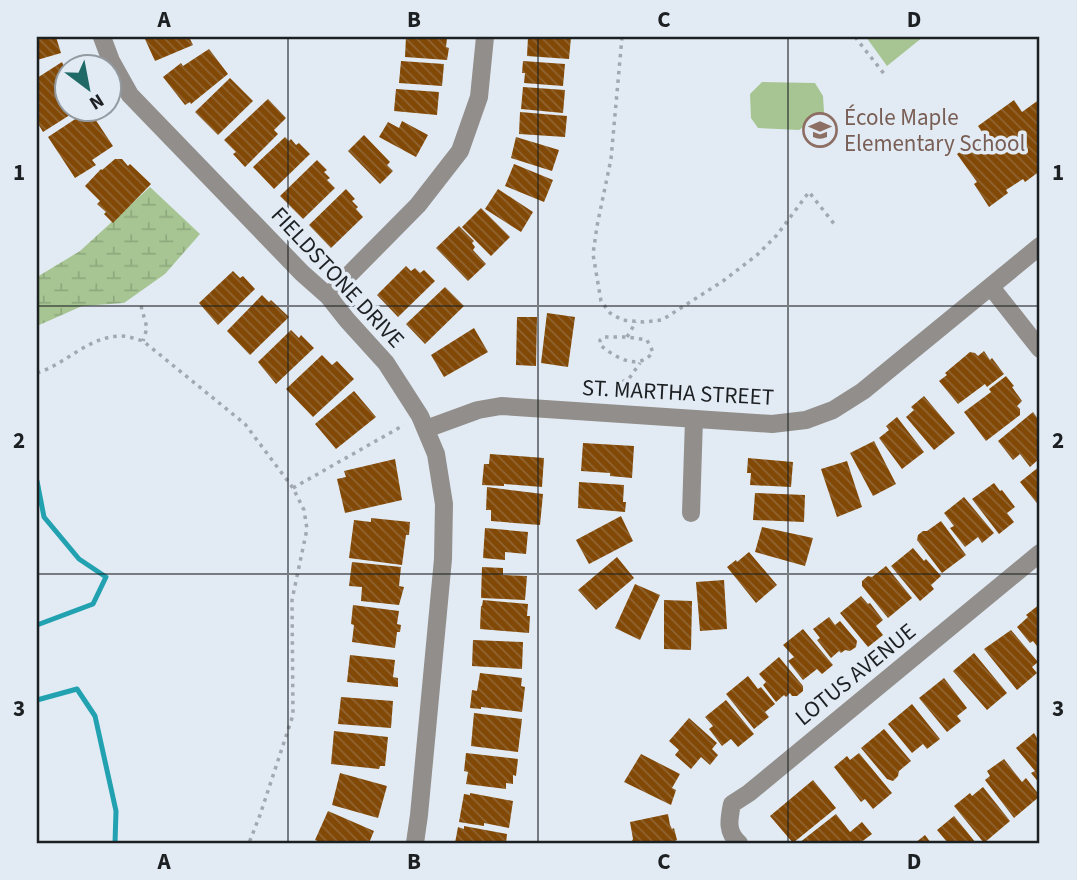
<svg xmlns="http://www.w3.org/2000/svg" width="1077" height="880" font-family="'Source Sans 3',sans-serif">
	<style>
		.wetland { fill: url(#wetland-marsh) }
		.park { fill: #a7c592 }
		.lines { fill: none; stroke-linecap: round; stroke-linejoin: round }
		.stream { stroke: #22a2b0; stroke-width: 5 }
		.building { fill: url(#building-back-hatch) }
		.path { stroke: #a1a8af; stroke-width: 3.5; stroke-dasharray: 3.5 5; stroke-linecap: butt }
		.street { stroke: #928e8b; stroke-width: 18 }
		.grid { fill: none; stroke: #1d2023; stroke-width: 2; stroke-opacity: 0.55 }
		.labels { text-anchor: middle; stroke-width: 7; stroke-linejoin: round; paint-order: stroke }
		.education-label { font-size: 23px; fill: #785e54; stroke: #e2ebf4; text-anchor: start }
		.street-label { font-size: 23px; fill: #1d2023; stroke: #e2ebf4 }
		.neatline { fill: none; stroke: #1d2023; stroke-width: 2.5 }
		.grid-label { font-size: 23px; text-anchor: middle; font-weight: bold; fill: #1d2023 }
	</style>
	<defs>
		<pattern id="wetland-marsh" width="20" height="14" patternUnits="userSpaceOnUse" patternTransform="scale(1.75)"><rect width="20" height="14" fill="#a7c592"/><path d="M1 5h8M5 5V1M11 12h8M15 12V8" fill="none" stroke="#8fa97e"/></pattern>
		<pattern id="building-back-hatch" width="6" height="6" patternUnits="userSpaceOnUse" patternTransform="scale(1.75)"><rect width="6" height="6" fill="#824805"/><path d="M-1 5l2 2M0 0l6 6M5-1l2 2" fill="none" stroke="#906533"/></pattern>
	</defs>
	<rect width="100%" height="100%" fill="#e2ebf4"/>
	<path class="wetland" d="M150,187l50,47 -35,40 -41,29 -42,3 -45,20v-49l43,-26z"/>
	<path class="park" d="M866,37h57l-36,29z
		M762,82l53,1 8,13 1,16 -9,8 -16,10 -41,-2 -7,-10 -1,-24z"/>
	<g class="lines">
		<path class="stream" d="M37,481l7,36 35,42 27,18 -13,27 -56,21
			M37,700l40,-11 18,27 21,95 -1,32"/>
	</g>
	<path class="building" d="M37,37h19l5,16 -24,7z
		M144,37h45l4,8 -38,16z
		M406,37l41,1 -1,9 3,1 -2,12 -42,-3z
		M528,37h43l-2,22 -42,-3z
		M209,49l19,25 -37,30 -1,-2 -5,3 -22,-28 18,-14 2,3z
		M401,61l43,3 -2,22 -43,-3z
		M523,61l42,3 -2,22 -39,-3 1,-10h-3z
		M62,62l4,8v38h5l2,5 -30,19 -6,-10v-44z
		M230,78l23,23 -35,34 -23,-23z
		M523,87l42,3 -2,23 -42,-4z
		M396,89l43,3 -2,23 -43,-4z
		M268,99l18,19 -12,12 4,4 -33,33 -12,-13 3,-2 -12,-12z
		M1040,99v72l-15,11 -2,-3 -17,11 2,3 -19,14 -15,-23 3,-2 -20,-28 27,-19 -6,-9 36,-26 8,12z
		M89,110l24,36 -21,14 4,5 -21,13 -27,-41z
		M520,112l47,4 -2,21 -46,-3z
		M402,121l26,14 -12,22 -37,-20 9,-15 11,6z
		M364,135l26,27 -3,3 6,6 -13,13 -32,-33z
		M285,137l4,4 2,-2 5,6 3,-2 11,11 -36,35 -21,-22z
		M516,137l43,13 -7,21 -41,-13z
		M115,159h7l6,7 2,-2 21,20 -38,39 -9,-9 2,-2 -9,-8 3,-3 -15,-15 16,-17 1,1z
		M317,160l10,10 -3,2 6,6 -3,2 8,8 -32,31 -23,-23z
		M514,164l39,16 -9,22 -39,-16z
		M346,189l9,10 -3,2 6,6 -2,2 7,8 -32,31 -22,-23z
		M498,189l35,23 -12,20 -36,-23z
		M481,208l29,29 -19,19 -29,-29z
		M459,226l15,15 -2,2 3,4 -2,3 13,14 -18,17 -32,-33z
		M406,266l5,5 4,-3 5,5 4,-3 11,11 -37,36 -21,-22z
		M233,271l7,7 3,-2 12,13 -37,36 -19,-22z
		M445,287l19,19 -39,38 -19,-20z
		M262,295l7,7 2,-2 18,17 -39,38 -23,-24z
		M547,313l28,4 -7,50 -27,-4z
		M517,317h20l-1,49 -20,-1z
		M474,328l14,24 -44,25 -13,-22z
		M291,330l8,8 2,-3 13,13 -38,36 -18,-22z
		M984,351l6,9 2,-2 12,16 -17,13 -2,-3 -27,20 -19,-23 8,-6 -2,-2 25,-21 5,1 3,3z
		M322,355l10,10 5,-4 17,18 -41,38 -27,-28z
		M1006,376l8,10 -2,1 10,14 -5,5 3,3v6l-34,26 -22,-29 27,-20 -2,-3z
		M354,391l22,26 -40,32 -21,-25z
		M924,396l31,37 -21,17 -28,-33 8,-7 -3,-3z
		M1033,412l5,7 2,-2v41l-10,9 -10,-13 -7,6 -15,-19z
		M897,417l27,35 -22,17 -23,-31 10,-8 -3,-4z
		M874,441l22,43 -23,12 -23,-43z
		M583,443l51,3 -2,32 -22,-2v-3l-29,-2z
		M490,454l54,4 -2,29 -38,-3v2l-22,-1 2,-21h5z
		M748,458l45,4 -2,25 -41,-2 1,-12h-4z
		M395,459l7,41 -57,13 -8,-34 9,-2 -2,-6z
		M847,461l15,46 -25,10 -16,-48z
		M1040,466v41l-20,-25z
		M579,482l45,3 -1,17h3l-1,10 -47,-4z
		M994,483l6,8 2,-1 13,17 -8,6 7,9 -15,12 -27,-35z
		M487,487l56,7 -3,31 -49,-4v-11h-5z
		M755,493l50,2 -1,27 -51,-2z
		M964,497l30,36 -12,10 -4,-6 -13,10 -15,-19 4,-2 -10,-13z
		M621,516l12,25 -44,23 -13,-24z
		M371,518l39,4 -1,13h-3l-4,30 -53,-7 5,-38 17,2z
		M941,521l25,34 -24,18 -25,-33 1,-5 5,-4h4z
		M762,527l51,11 -8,28 -50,-14z
		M485,528l43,4 -2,22 -21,-2v8l-22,-2z
		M913,548l11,13 2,-2 15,17 -10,9 3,4 -14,12 -29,-35z
		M749,552l28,33 -21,18 -29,-36 9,-7 1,2z
		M617,557l17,21 -38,32 -18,-20z
		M352,562l49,5 -2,19 5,1 -5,18 -38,-4 1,-14 -13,-1z
		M886,566l26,32 -24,20 -26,-32v-5l6,-5 4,1z
		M482,567l21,1v7l24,1 -2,24 -44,-2z
		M724,580l3,49 -27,2 -4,-49z
		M635,584l25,11 -20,45 -25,-12z
		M861,596l7,8 2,-1 13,17 -7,6 7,9 -15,12 -28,-34z
		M483,600l45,4 -1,12h3l-1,17 -49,-4 1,-23h1z
		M664,600l28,1 -1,49 -27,-1z
		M1040,604v46l-7,-9 -3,2 -13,-16 11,-10 -2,-2z
		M353,605l46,6 -2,13 4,1 -1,7h-3l-2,16 -43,-6 2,-17 -3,-1z
		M829,617l6,8 5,-4 17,20 -1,6 -6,4 -5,-1 -4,3 -2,-2 -8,7 -14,-18 3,-2 -7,-9z
		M803,629l30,36 -11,9 -5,-5 -14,11 -15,-19 6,-4 -11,-12z
		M1011,630l27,32 -6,5 5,6 -20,17 -33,-41z
		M473,640l50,2 -1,27 -50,-3z
		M974,653l33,40 -20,17 -34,-39z
		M350,655l45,5 -2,17 5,1v9l-51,-5z
		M779,657l24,29v5l-6,5h-5l-2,-3 -4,4 -2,-2 -8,7 -13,-17 3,-3 -7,-8z
		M480,673l42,5 -1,8 4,1 -3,25 -41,-5v2l-11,-1 2,-18 5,1z
		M748,676l10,13 3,-2 14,17 -10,8 4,5 -15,12 -28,-35z
		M944,678l23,30 -10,8 4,5 -14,11 -28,-34z
		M341,697l52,4 -2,27 -53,-4z
		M726,700l28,34 -16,13 -7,-8 -9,7 -13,-17 4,-3 -8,-9z
		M912,704l28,35 -13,10 -4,-5 -11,9 -24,-29z
		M474,713l48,6 -4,33 -47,-6z
		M689,718l28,25 -5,6 6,6 -8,10 -9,-8 -10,12 -16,-14 4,-5 -10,-9z
		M884,729l27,32 -12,10 -1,5 -5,5 -6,-2 -26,-31z
		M334,731l54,6 -3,29h-5l-1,3 -48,-5z
		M1034,733l3,5 3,-3v49l-9,-11 4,-2 -19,-23z
		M466,753l52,6 -2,17 -3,-1v9l-7,-1v6l-40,-5 2,-12 -4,-1z
		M859,753l33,40 -19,16 -8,-10 -4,3 -27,-35 13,-11 3,4z
		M641,754l39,20 -8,14 4,2 -5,15 -47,-23z
		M1004,759l18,23 4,-4 14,18 -26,22 -29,-38 5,-4 -3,-5z
		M340,773l47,13 -9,32 -46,-13z
		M813,780l23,28 -43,35 -23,-27z
		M983,787l27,34 -26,22 -30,-37 16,-13 2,3z
		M470,793l43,8 -4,27 -25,-5v3l-25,-4 5,-28 6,1z
		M328,811l46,20 -5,12h-47l-7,-3z
		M668,814l2,11 2,4 2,-1 3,12 -2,1v2h-44l2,-4 -3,-17z
		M836,814l14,18 12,-10 10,12 -12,9h-61z
		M954,816l22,27h-31l2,-1 -10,-12z
		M464,826l43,8 -1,9h-51l3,-16 6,2z
		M925,835l6,8h-16z"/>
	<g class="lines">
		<path class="path" d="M622,37l-11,122 -14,67 -4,28 8,47 9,12 12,7 22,2 18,-2 61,-39 34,-26 20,-20 32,-43 26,33
			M855,37l30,38
			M141,306l6,22 -4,13
			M605,337h22l20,3 6,12c-15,20 -38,5 -53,-7v-5z
			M627,337l9,-15
			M37,373c29,-9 52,-37 84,-37 7,0 15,3 22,5l102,83 48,64 11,22 3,19 -15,71 1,115 -33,100 -11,28
			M617,397c0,-10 0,-15 11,-17l12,-17
			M293,488l111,-63"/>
		<path class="street" d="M102,37l9,24 19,34 172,178 26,23 19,24 39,43 34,53 16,38 8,50 -1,55 -24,256 -4,28
			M991,287l49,62
			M328,296l90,-91 42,-54 19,-54 6,-60
			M426,429l52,-19 23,-4 271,18 34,-4 27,-10 30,-19 177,-145
			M691,513l3,-94
			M739,843c-13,-11 -10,-24 -7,-39l17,-11 291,-240"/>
	</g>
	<path class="grid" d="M288,37v806M538,37v806M788,37v806M37,306h1003M37,574h1003"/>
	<defs>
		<g id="school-ring" transform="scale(1.75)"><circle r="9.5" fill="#e2ebf4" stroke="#8d6e63" stroke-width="1.5"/><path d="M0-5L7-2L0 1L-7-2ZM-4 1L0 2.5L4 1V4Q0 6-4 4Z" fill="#8d6e63"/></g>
	</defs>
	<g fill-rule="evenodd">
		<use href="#school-ring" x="820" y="130"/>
	</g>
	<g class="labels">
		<g class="education-label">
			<text x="844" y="125">École Maple<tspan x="844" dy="26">Elementary School</tspan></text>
		</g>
		<g class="street-label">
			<text transform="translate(338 277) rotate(47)" y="8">FIELDSTONE DRIVE</text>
			<text transform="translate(678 392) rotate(3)" y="8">ST. MARTHA STREET</text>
			<text transform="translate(855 674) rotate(-39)" y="8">LOTUS AVENUE</text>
		</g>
	</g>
	<rect width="1077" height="880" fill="none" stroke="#e2ebf4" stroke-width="77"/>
	<g transform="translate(88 88) rotate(148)"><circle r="33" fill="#e2ebf4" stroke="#939aa0" stroke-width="2"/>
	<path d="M0-5L12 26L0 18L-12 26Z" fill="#1f6a67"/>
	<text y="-10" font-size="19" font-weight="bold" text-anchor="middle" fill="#1d2023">N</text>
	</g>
	<rect x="38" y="38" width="1000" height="804" class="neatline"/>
	<g class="grid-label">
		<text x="164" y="27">A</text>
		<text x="414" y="27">B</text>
		<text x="664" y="27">C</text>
		<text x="914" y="27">D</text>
		<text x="19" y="180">1</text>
		<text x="1058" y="180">1</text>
		<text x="19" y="448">2</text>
		<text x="1058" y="448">2</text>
		<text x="19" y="716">3</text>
		<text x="1058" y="716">3</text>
		<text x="164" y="869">A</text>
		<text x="414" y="869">B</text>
		<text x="664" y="869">C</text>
		<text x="914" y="869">D</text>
	</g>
</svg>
